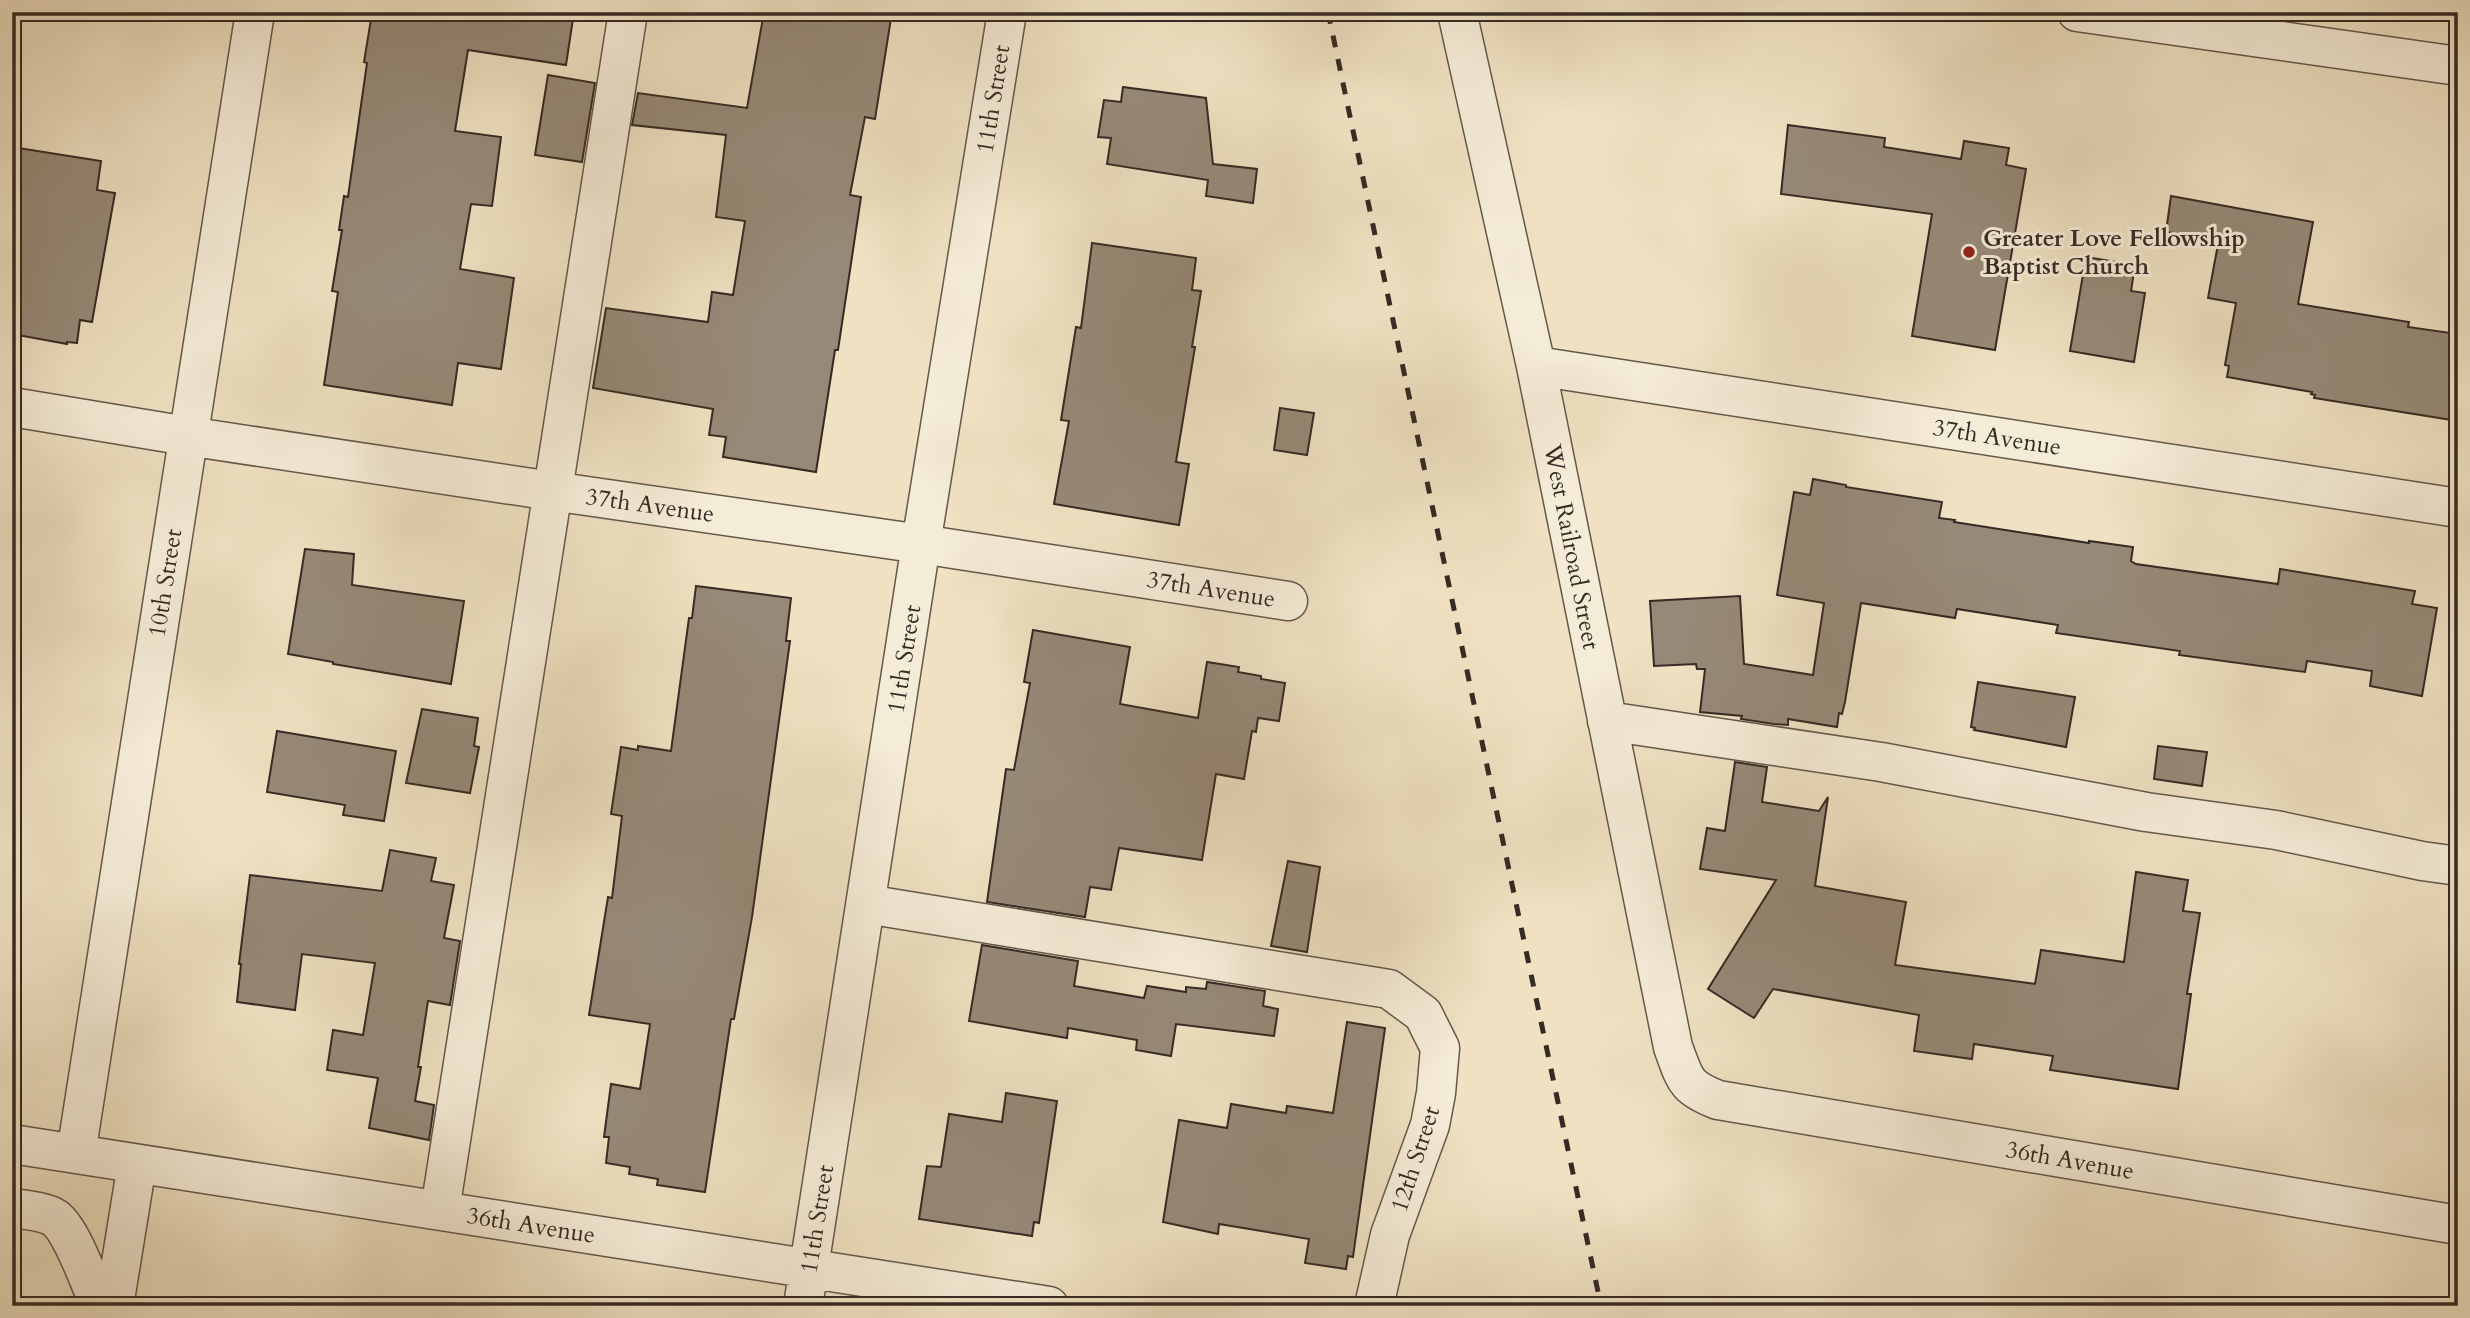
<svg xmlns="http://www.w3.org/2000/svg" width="2470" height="1318" font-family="Cardo,serif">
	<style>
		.building { fill: #968977; stroke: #362a25; stroke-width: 2 }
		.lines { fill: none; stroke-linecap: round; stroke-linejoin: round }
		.minor-casing { stroke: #64584c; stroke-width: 41 }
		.minor { stroke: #f5ecd7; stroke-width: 38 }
		.rail { stroke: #362a25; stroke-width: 5; stroke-dasharray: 12 12; stroke-linecap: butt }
		.poi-dot { fill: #8f2418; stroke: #f5ecd7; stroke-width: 2.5 }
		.labels { text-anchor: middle; stroke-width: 6; stroke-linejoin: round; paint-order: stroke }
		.street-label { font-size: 24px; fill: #362a25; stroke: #f5ecd7 }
		.poi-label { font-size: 24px; font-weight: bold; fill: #362a25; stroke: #f5ecd7; text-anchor: start }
	</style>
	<rect width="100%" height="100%" fill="#efe1c2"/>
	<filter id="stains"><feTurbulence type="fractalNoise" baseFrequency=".00286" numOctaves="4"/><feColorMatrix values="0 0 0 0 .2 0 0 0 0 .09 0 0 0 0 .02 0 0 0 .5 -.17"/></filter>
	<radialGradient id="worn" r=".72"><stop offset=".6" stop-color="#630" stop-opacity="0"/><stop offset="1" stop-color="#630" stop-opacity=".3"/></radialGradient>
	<path class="building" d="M390,12h184l-8,53 -98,-15 -13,81 46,6 -9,69 -21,-2 -11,65 54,9 -13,91 -43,-6 -6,42 -128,-20 14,-93 -6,-1 10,-61h-3l5,-34 4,1 19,-134 -3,-1 7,-43 18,2z
		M764,12h128l-17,107 -10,-2 -15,78 11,2 -23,153h-3l-19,122 -93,-15 3,-20 -17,-2 4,-26 -120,-21 13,-80 102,14 4,-30 21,3 12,-74 -29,-4 10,-82 -94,-10 6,-32 109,15z
		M548,75l47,8 -13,79 -47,-7z
		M1123,87l83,11 7,66 44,5 -4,34 -47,-7 2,-16 -101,-16 4,-26 -13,-1 6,-37 17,2z
		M1788,125l97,13 -1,9 77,12 3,-18 45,7 -3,17 20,4 -31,181 -83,-14 20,-122 -151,-20z
		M12,147l89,14 -4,29 18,3 -23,129 -12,-2 -3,23 -10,-1v2l-55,-10z
		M2171,196l142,26 -15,82 111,18 -1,5 50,7v87l-144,-23 1,-3 -4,-1 1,-2 -85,-15 2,-11 -4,-1 11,-62 -28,-5 11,-59 -53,-7z
		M1092,243l104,15 -4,32 9,1 -9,56h3l-19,115 13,2 -10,61 -125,-21 15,-83 -8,-1 15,-93 5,1z
		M2086,257l49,8 -4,26 14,2 -11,69 -64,-11z
		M1280,408l34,5 -7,42 -33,-5z
		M1813,479l33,6v2l96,15 -3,16 16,2 -1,2 135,21v-2l44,6 -2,14 5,3 142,20 2,-15 135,22 -3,13 25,4 -15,88 -52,-10 2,-15 -65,-10 -2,11 -126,-17 1,-4 -124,-18 2,-8 -101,-16 -2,9 -94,-15 -16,99 -3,12 -3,-1 -2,14 -49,-8v6l-14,-1 -33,-5 1,-3 -42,-4 5,-43h-8l-1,-5 -42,2 -4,-65 90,-5 4,68 69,11 11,-72 -47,-8 17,-103 16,3z
		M305,549l49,5 -2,31 112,16 -13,83 -118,-20v-2l-45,-8z
		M696,586l95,12 -5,43h4l-38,276 -18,102h-3l-26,173 -48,-7 1,-6 -29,-5 1,-7 -24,-4 3,-26h-5l7,-53 29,5 10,-65 -61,-9 19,-118 4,1 10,-82 -11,-2 10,-67 17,3v-4l33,5 18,-133h3z
		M1033,630l97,17 -10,57 78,14 9,-56 32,5 -1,5 23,4v3l24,4 -6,38 -21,-3 -2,14 -4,-1 -8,48 -28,-5 -14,86 -83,-12 -8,42 -21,-3 -5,30 -98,-15 19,-133 8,1 16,-87 -6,-1z
		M1978,682l97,15 -9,50 -92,-17 1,-2 -4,-1z
		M422,709l56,9 -4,28 5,1 -9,46 -64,-10z
		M277,731l119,20 -12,70 -41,-6 2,-10 -78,-13z
		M2158,746l49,6 -5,34 -48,-7z
		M1735,762l32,5 -5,35 57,9 9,-14 -13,89 91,16 -11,63 140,19 6,-34 83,12 12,-90 52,8 -5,31 17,2 -13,81h4l-13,95 -128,-19 3,-14 -79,-12 -2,15 -58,-8 5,-36 -146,-26 -19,29 -46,-29 68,-109 -76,-11 7,-41 18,3z
		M390,850l46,8 -5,23 23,4 -10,53 16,3 -10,64 -22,-4 -10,66h3l-6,34 19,4 -5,35 -60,-12 9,-50 -51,-8 6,-40 30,5 12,-72 -73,-9 -7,56 -58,-8 4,-38h-2l11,-89 132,16z
		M1288,861l32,6 -13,85 -36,-6z
		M982,945l96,16 -4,25 70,12 3,-12 39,6v-5l20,2 1,-7 58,9 -2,15 15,3 -4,27 -98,-12 -5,32 -35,-6 1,-10 -69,-12 -1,10 -98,-17z
		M1347,1022l38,6 -32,229 -5,-1 -2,13 -41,-6 4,-24 -90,-15 -1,10 -55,-12 16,-102 48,8 4,-24 55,9 1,-7 46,7z
		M1006,1093l51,8 -18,122 -5,-1 -2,14 -113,-17 8,-53 14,1 8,-53 53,8z"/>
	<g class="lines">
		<g class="minor-casing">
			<path id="minor" d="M1457,12l79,354 137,681c12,32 11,40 45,53l740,125
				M2077,12l381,54
				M1536,366l922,142
				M12,407l175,29 365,55 369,53 367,57
				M1607,721l274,41 265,50 130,18 146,31 36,5
				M866,904l523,85 34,25 17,34 -4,45 -6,32 -40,110 -16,71
				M12,1144l1037,162
				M76,1154l179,-1142
				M12,1208c13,2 32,3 43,10 18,14 35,66 45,88
				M440,1210l188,-1198
				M114,1306l23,-142
				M803,1306l118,-762 86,-532"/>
		</g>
		<use href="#minor" class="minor"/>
		<path class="rail" d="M1328,12l273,1294"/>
	</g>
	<circle class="poi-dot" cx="1969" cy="252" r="7"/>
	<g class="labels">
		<g class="street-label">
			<text transform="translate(993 99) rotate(-81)" y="8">11th Street</text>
			<text transform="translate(1997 437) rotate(9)" y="8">37th Avenue</text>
			<text transform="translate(650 505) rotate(8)" y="8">37th Avenue</text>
			<text transform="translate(1572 547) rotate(79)" y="8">West Railroad Street</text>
			<text transform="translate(165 583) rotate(-81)" y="8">10th Street</text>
			<text transform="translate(1211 589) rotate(9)" y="8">37th Avenue</text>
			<text transform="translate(904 659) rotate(-81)" y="8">11th Street</text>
			<text transform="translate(1415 1159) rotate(-72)" y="8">12th Street</text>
			<text transform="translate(2070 1160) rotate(10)" y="8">36th Avenue</text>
			<text transform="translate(817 1219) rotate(-81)" y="8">11th Street</text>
			<text transform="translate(531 1225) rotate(9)" y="8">36th Avenue</text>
		</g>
		<g class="poi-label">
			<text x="1983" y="246">Greater Love Fellowship<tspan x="1983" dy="28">Baptist Church</tspan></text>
		</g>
	</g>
	<rect width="2470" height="1318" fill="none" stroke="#efe1c2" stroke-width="42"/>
	<rect x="14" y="14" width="2442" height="1290" fill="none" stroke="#362a25" stroke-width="3.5"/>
	<rect x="21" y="21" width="2428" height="1276" fill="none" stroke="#362a25" stroke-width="2"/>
	<rect width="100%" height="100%" filter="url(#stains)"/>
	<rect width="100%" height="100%" fill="url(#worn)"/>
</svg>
